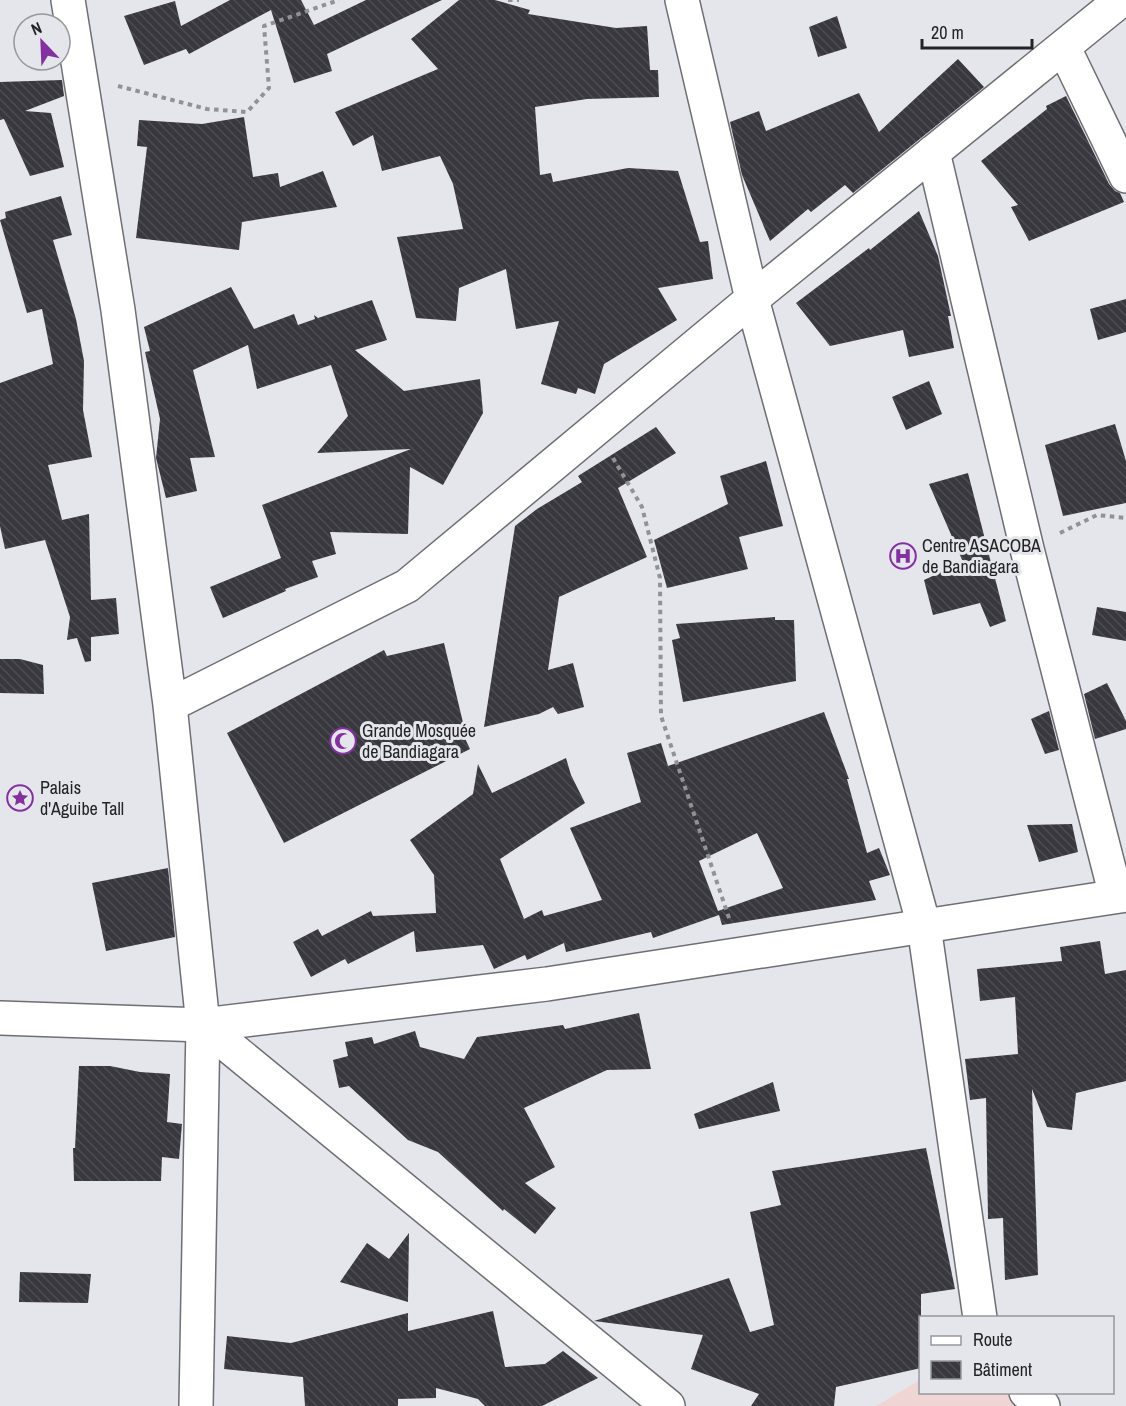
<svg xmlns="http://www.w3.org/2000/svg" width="1126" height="1406" font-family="'Archivo Narrow',sans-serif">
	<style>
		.commercial { fill: #efd5d3 }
		.building { fill: url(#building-back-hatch); fill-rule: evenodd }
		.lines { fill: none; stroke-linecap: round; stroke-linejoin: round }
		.minor-casing { stroke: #6e6e75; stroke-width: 36 }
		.secondary-casing { stroke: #6e6e75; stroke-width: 36 }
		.path { stroke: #919196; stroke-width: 4; stroke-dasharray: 4.5 4.5; stroke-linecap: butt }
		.minor { stroke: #fff; stroke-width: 33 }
		.secondary { stroke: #fff; stroke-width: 33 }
		.labels { text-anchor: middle; stroke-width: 6; stroke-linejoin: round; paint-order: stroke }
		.poi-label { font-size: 18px; fill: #232326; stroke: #e5e5ec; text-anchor: start }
	</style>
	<defs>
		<pattern id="building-back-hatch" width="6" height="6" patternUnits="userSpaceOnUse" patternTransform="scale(1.5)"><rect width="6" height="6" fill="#38383e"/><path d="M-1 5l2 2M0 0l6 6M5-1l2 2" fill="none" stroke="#4c4c51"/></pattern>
	</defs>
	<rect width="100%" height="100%" fill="#e5e5ec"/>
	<path class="commercial" d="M920,1380v12l118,1 17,13h-179z"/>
	<path class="building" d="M230,0h71l13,25 52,-25h76l-115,54 5,17 -38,12 -23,-73 -82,44 -3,-5 -42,16 -20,-49 51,-15 6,25z
		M459,0h36l35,10 -2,4 88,14 31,-2 3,44h8l1,27 -72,2 -52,8 5,68 11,-2 2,9 75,-14 50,3 22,71 8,-1 5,38 -55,9 19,32 -73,44 -9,30 -17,-6 -2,6 -35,-10 18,-63 -43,8 -10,-60 -47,19 -3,33 -40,-3 -19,-81 66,-8 -10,-45 -13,-28 -58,15 -9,-36 -20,11 -18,-34 103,-43 -27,-30z
		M837,16l10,32 -29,9 -9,-30z
		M958,59l26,28 -131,106 -8,-8 -34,27 -3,-3 -38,32 -28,-66 -12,-53 29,-11 7,20 93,-38 20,39z
		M62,80l2,16 -39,15 26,2 13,54 -34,9 -26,-57 -4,1v-38z
		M1066,96l43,88 6,7 5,2 4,9 -95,39 -18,-34 7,-2 -37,-44 66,-52 -1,-3z
		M244,117l9,60 25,-4 2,14 43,-16 14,36 -95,15 -3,28 -103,-12 11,-91 -10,-1 2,-26 63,4z
		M61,196l11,39 -19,5 23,79 8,42 -1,49 9,47 -44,8 14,55 27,-6 2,86 25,-2 3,36 -28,3v24l-6,1 -8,-24 -10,2 3,-23 -25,-77 -40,9 -5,-23v-143l53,-19 -11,-55 -15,4 -27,-93 6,-2 -1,-6z
		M919,211l19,45 13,60h-3l6,32 -45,9 -6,-27 -73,16 -34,-43 73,-55 1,2z
		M231,287l23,42 40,-15 4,11 17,-6 -1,-4 4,3 54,-18 15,40 -32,10 49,41 76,-12 3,34 -40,72 -33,-18 -2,67 -78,-2 6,22 -24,7 6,16 -33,12 1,2 -63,27 -13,-31 71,-29 -19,-53 149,-56 -94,4 31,-37 -17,-51 -74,24 -9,-44 -55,25 22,87 -25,1 7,33 -31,7 -10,-40 4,-39 -15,-67 5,-1 -6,-24z
		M1126,299v33l-28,8 -8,-31z
		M929,381l13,33 -36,16 -14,-33z
		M1115,424l11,37v42l-63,13 -18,-71z
		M656,427l20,26 -58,35 29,69 -88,40 -11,73 25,-7 11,44 -26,7 -5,-7 -14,7 -55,13 31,-201 22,-17 45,-27 -4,-6z
		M766,461l17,65 -44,11 9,32 -81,19 -13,-48 74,-36 -8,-28z
		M968,473l38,148 -16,6 -10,-24 -47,12 -9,-35 39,-18 -34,-78z
		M1097,607l29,5v29l-34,-6z
		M775,617v3h19l2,61 -113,21 -11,-62 8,-2 -4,-14z
		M444,643l21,88 -3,1 8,17 -186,94 -57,-110 157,-83 3,6z
		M0,659h20l23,6 1,29 -44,-1z
		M1107,683l19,38v8l-31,10 -11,-45z
		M1049,711l10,39 -14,4 -14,-35z
		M824,712l25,67h-2l20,74 12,-5 11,27 -21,6 7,19 -154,25 -3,-10 -66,23 -2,-6 -85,20 -2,-9 -37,17 -2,-5 -31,14 -11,-24 -67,7 -2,-21 -66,33 -3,-5 -34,18 -18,-35 25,-13 4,7 49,-25 2,5 63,-3 -2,-38 -24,-35 63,-46 5,-30 14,29 74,-35 5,17 14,28 -85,56 24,60 18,-9 2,6 58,-16 -32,-72 71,-26 -14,-49 34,-10 7,23zM757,833l26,55 -65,23 -19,-50z
		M1072,824l6,28 -39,10 -12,-37z
		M168,868l7,69 -69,14 -14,-68z
		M1100,941l5,33 21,-4v111l-50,12 -4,37 -25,-3 -15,-38 6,186 -33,5 -2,-62 -15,1 -2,-121 -16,2 -5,-41 53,-5 -3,-57 -35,4 -3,-32 85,-8 -2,-14z
		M639,1013l12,56 -44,1 -83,38 31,59 -30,16 31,25 -21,26 -31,-25 -1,2 -65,-59 -30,-12 -59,-54 -10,2 -6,-28 15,-4 -3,-14 27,-5 2,7 41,-13 5,16 44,12 13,-22 86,-12 2,4z
		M79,1066h31l30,6 30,2 -3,48 15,2 -3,35 -17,-2 -1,24h-87l-1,-33h2z
		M773,1082l7,29 -81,18 -5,-15z
		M926,1148l29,141 -34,5v74l-85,19 -2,19h-83l8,-12 -68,-25 12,-34 -109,-14 135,-43 21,54 24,-7 -24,-113 31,-7 -9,-34z
		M409,1233l-1,69 -68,-20 27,-39 22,16z
		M20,1272l71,2 -3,29 -69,-1z
		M493,1311l12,56 40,-3 18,-13 35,27 -56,28h-57l-7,-7 -42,-11v10l-38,1v7h-93l-2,-29 -79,-8 3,-33 64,7 117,-30v18z"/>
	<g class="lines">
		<g class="minor-casing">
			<path id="minor" d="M68,0l50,310 52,395 33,320 -7,381
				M682,0l70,299 172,627 56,392
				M1064,48l62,128
				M933,152l94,397 89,347
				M170,705l237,-119 345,-287 369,-299
				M203,1025l465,381
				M1026,1392l17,14"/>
		</g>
		<g class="secondary-casing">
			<path id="secondary" d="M0,1018l203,7 344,-41 579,-89"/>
		</g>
		<path class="path" d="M508,0h11
			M118,86l89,23 40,3 22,-24 -5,-62 75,-26
			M613,458l29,49 18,71 1,138 69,205
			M1060,533l37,-18 29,3"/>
		<use href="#minor" class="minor"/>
		<use href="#secondary" class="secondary"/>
	</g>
	<defs>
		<g id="hospital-ring" transform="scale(1.35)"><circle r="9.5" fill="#e5e5ec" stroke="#8431a0" stroke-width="1.5"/><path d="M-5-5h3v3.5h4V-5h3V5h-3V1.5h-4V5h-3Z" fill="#8431a0"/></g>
		<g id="mosque-ring" transform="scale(1.35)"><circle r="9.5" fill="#e5e5ec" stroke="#8431a0" stroke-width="1.5"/><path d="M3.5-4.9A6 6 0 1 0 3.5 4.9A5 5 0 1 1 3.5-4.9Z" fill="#8431a0"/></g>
		<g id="sight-ring" transform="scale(1.35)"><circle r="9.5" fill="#e5e5ec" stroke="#8431a0" stroke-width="1.5"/><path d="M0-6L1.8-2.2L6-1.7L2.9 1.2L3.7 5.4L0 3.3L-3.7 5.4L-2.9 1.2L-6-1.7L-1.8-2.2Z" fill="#8431a0"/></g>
	</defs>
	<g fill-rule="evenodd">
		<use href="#hospital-ring" x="903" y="556"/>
		<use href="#mosque-ring" x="343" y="741"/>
		<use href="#sight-ring" x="20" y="798"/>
	</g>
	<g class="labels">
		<g class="poi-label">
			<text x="922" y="552">Centre ASACOBA<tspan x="922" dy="21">de Bandiagara</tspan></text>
			<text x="362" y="737">Grande Mosquée<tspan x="362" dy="21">de Bandiagara</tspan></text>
			<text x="40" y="794">Palais<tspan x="40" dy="21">d'Aguibe Tall</tspan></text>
		</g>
	</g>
	<rect x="919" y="1316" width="195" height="78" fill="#e5e5ec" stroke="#97979d" stroke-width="1.5"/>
	<rect x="931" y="1336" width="30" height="9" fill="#ffffff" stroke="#97979d" stroke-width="1.5"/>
	<text x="973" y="1346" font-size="18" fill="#232326">Route</text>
	<rect x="931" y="1361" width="30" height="18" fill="url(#building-back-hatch)" stroke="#97979d" stroke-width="1.5"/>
	<text x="973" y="1376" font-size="18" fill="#232326">Bâtiment</text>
	<g transform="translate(42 42) rotate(337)"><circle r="28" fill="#e5e5ec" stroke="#97979d" stroke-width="1.5"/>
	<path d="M0-4.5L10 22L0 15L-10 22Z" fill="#8431a0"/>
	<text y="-9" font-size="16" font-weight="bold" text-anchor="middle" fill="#232326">N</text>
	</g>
	<path d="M922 39v9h110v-9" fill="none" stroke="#232326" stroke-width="3"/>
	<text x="931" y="39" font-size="18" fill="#232326" stroke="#e5e5ec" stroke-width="4.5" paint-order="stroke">20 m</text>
</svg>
